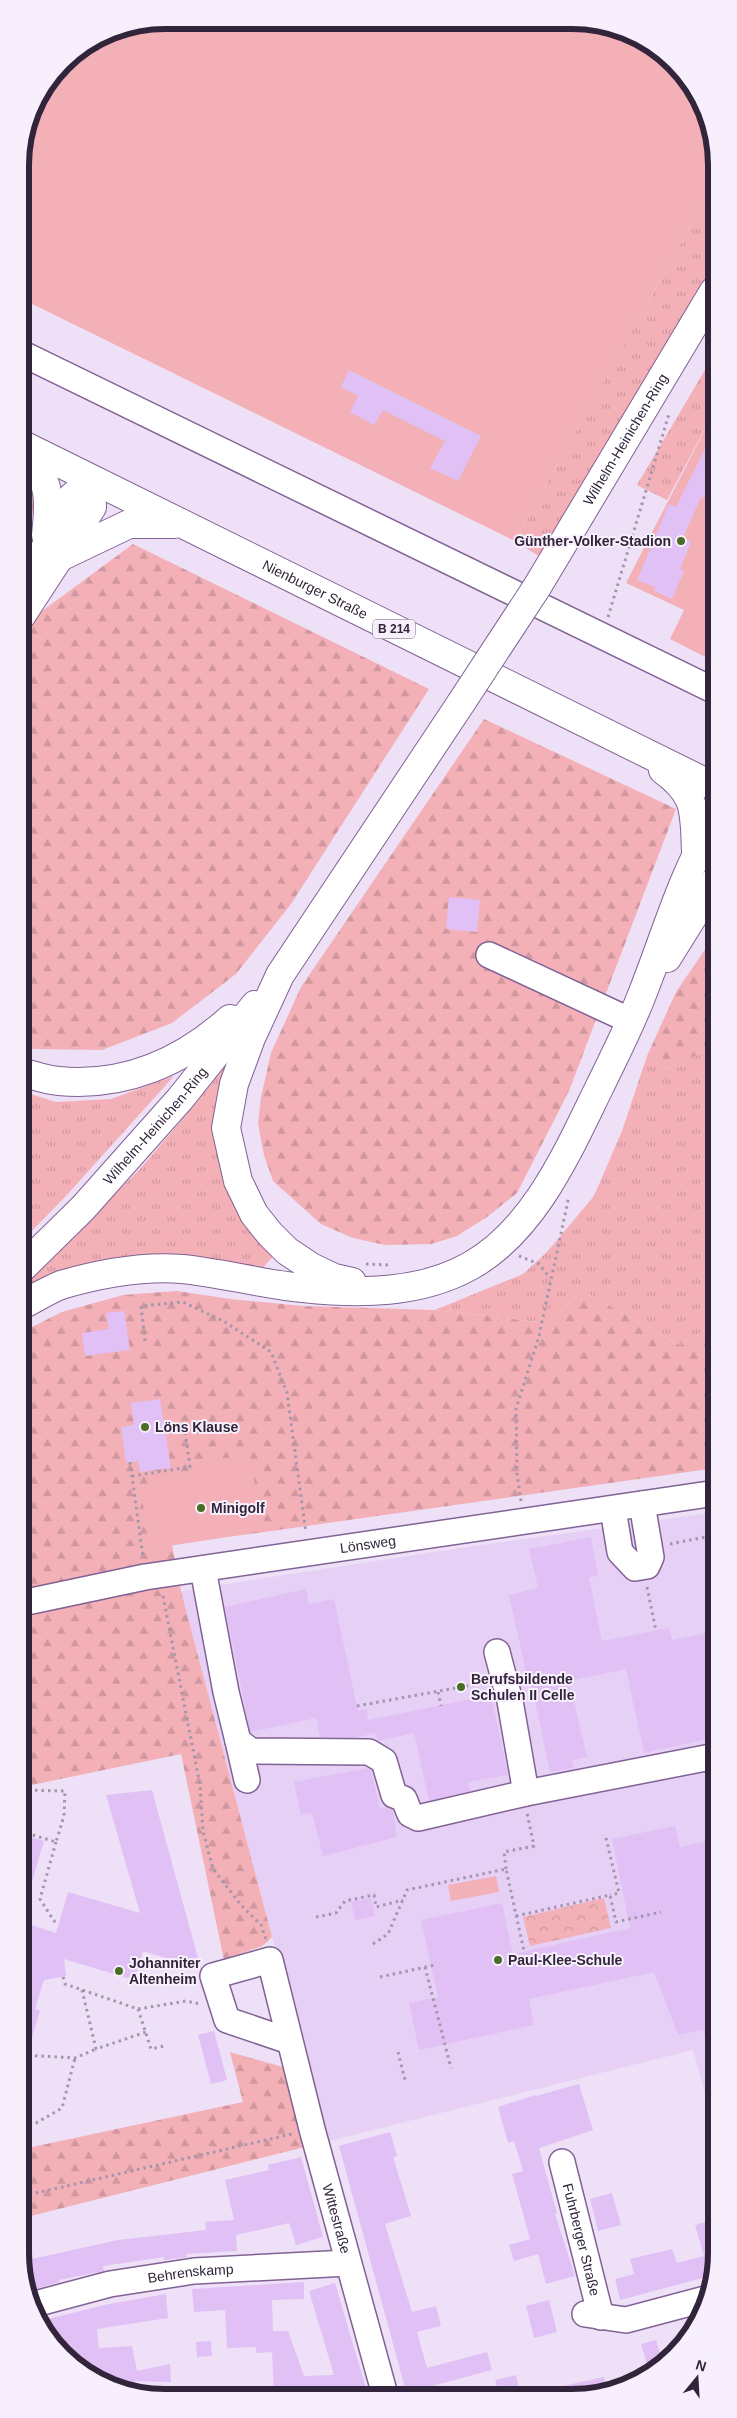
<svg xmlns="http://www.w3.org/2000/svg" width="737" height="2418" font-family="Arial,sans-serif">
	<style>
		.built { fill: #e7d0f6 }
		.grass { fill: url(#grass-tufts) }
		.forest { fill: url(#forest-firs) }
		.park { fill: url(#park-crowns) }
		.pitch { fill: #f3b0b7 }
		.building { fill: #e1c0f6 }
		.lines { fill: none; stroke-linecap: round; stroke-linejoin: round }
		.minor-casing { stroke: #816295; stroke-width: 28 }
		.major-casing { stroke: #816295; stroke-width: 30 }
		.path { stroke: #a396ac; stroke-width: 3; stroke-dasharray: 2.5 4; stroke-linecap: butt }
		.minor { stroke: #fff; stroke-width: 25 }
		.major { stroke: #fff; stroke-width: 28 }
		.major-bridge-casing { stroke: #816295; stroke-width: 30; stroke-linecap: butt }
		.major-bridge { stroke: #fff; stroke-width: 28 }
		.poi-dot { fill: #4a6d26; stroke: #f7f0fc; stroke-width: 2 }
		.labels { text-anchor: middle; stroke-width: 4; stroke-linejoin: round; paint-order: stroke }
		.shield { fill: #f7f0fc; stroke: #6d6275; stroke-width: 1 }
		.shield-label { font-size: 12px; font-weight: bold; fill: #32253b }
		.street-label { font-size: 14px; fill: #32253b; stroke: #f7f0fc }
		.poi-label { font-size: 14px; font-weight: bold; fill: #32253b; stroke: #f7f0fc; text-anchor: start }
		.rim { fill: none; stroke: #32253b; stroke-width: 6 }
	</style>
	<defs>
		<pattern id="grass-tufts" width="24" height="20" patternUnits="userSpaceOnUse" patternTransform="scale(1.25)"><rect width="24" height="20" fill="#f3b0b7"/><path d="M3 7l-1-3M5 7V3M7 7l1-3M15 17l-1-3M17 17v-4M19 17l1-3" fill="none" stroke="#d1979e"/></pattern>
		<pattern id="forest-firs" width="22" height="20" patternUnits="userSpaceOnUse" patternTransform="scale(1.25)"><rect width="22" height="20" fill="#f3b0b7"/><path d="M5 1l3.5 6h-7zM16 11l3.5 6h-7z" fill="#d1979e"/></pattern>
		<pattern id="park-crowns" width="20" height="18" patternUnits="userSpaceOnUse" patternTransform="scale(1.25)"><rect width="20" height="18" fill="#f3b0b7"/><path d="M2 6a3 3 0 1 1 6 0M12 15a3 3 0 1 1 6 0" fill="none" stroke="#d1979e"/></pattern>
	</defs>
	<rect width="100%" height="100%" fill="#eee0f7"/>
	<path class="built" d="M716,1512l1,625 -24,-87 -364,91 -43,-159 -14,-45 -91,-346 286,-44z"/>
	<path class="grass" d="M714,183v85l-169,292 -30,-19z
		M715,353v57l-48,90 -30,-15z
		M715,1047l1,276 -36,22 -97,-54 -36,32 -112,-13 88,-36 24,-22 47,-56 28,-65 25,-75 18,13z
		M235,1048l-17,54 59,150 -18,20 -237,22v-8l118,-117 46,-54z
		M174,1076l-109,121 -43,44 -1,-150 35,11 55,-3z"/>
	<path class="forest" d="M21,485l20,12 -20,38z
		M133,544l296,145 -138,215 -55,70 -64,49 -70,27 -69,-1 -12,-6v-400l13,-26z
		M484,719l192,90 -107,282 -52,102 -30,24 -30,19 -26,8 -46,1 -32,-7 -32,-14 -48,-43 -9,-26 -6,-31 3,-27 10,-44 30,-66z
		M715,935v112l-50,22 -18,-13 29,-64z
		M177,1291l53,8 73,7 132,4 112,13 36,-32 97,54 36,-22v145l-544,77 9,46 91,346 -10,9 -38,14 -43,-206 -159,33v-455l40,-20 61,-17z
		M230,2052l56,16 19,79 -282,71v-69l220,-47z"/>
	<path class="park" d="M604,1898l7,30 -81,18 -7,-29z"/>
	<path class="pitch" d="M165,20l436,3 74,40 39,74v46l-199,358 -495,-243v-143l11,-46 32,-47 47,-31z
		M715,410v252l-45,-23 14,-29 -58,-27z
		M250,1454l12,77 -112,18 -10,-64 13,-2 -1,-6 44,-7 -1,-7z
		M496,1876l3,16 -48,9 -3,-16z"/>
	<path class="building" d="M349,370l132,66 -23,45 -28,-13 15,-27 -62,-31 -9,15 -24,-13 8,-16 -17,-9z
		M715,429v47l-12,22 -2,-1 -18,41 8,4 -11,27 4,2 -12,28 -18,-8 1,-4 -18,-7 32,-76 7,3z
		M449,897l31,3 -3,32 -31,-3z
		M124,1311l6,39 -45,6 -3,-23 27,-4 -3,-16z
		M160,1399l11,69 -31,4 -2,-11 -12,2 -5,-36 13,-2 -3,-22z
		M591,1537l7,38 -9,3 13,63 67,-13 3,12 44,-9v41h-6l6,28v37l-72,16 -18,-84 -57,12 18,76 -15,3 2,8 -24,4 -21,-100h-3l-17,-77 29,-7 -9,-39z
		M306,1589l3,15 25,-5 24,112 9,-2 1,11 123,-25 17,80 -40,7 2,9 -41,10 -15,-68 -36,8 -3,-8 -20,5 -35,-1 -4,-19 -66,14 -25,-125z
		M367,1768l4,2 9,38 7,-1 6,3 4,27 -74,19 -11,-43 -11,2 -7,-33z
		M152,1790l49,179 -58,-18 -9,29 -70,-21 2,17 -22,4 -9,29 5,2 -14,46h-4v-135l34,11 12,-41 72,21 -34,-118z
		M675,1826l5,21 36,-8v224h-4l-9,-33 -25,5 -24,-63 -125,27 5,26 -115,25 -10,-47 29,-6 -17,-77 81,-17 11,51 117,-26 -18,-89z
		M22,1835l22,6 -18,61 -4,-1z
		M371,1898l4,18 -20,4 -4,-18z
		M214,2031l13,49 -16,4 -13,-49z
		M579,2084l14,46 -54,18 18,65 -2,1 20,62 -29,8 -8,-30 -24,7 -5,-16 21,-6 -18,-65 11,-3 -9,-30 -6,2 -10,-36 37,-12 1,1z
		M390,2132l7,24 -4,1 18,59 -26,8 27,88 24,-6 5,20 -24,6 10,36 60,-16 5,18 -60,16 3,9h-28l-68,-249z
		M301,2157l22,80 -27,8 -7,-22 -53,12 1,16 -50,3v3l-23,3v-3l-61,9 1,5 -45,9 1,2 -25,7 -8,-29 91,-20 88,-10 -1,-8 29,-2 -9,-40 44,-10 -1,-5z
		M612,2193l9,32 -23,6 -8,-32z
		M712,2220l5,18v25l-5,20 -2,-7 -90,24 -5,-21 19,-5 -4,-15 42,-10 5,14 27,-7 -9,-31z
		M304,2282v17l-32,1 1,31h15l16,45 30,-1 -25,-84 26,-8 33,112h-28l-1,-3 -65,3 -2,-43 -16,1v-6l-29,1 -2,-38 -31,2 -2,-23z
		M166,2294l2,24 -71,11 2,19 33,-2 5,25 33,-7 1,18 -36,-1v13l-73,-39 -18,-35 60,-15z
		M549,2300l8,32 -23,6 -8,-32z
		M656,2340l7,23 -13,11 -9,-30z
		M211,2341l1,15 -15,1 -1,-15z
		M516,2375l4,18 -21,2 -4,-15z
		M604,2377l3,16 -7,2h-50l-1,-6z"/>
	<g class="lines">
		<g class="minor-casing">
			<g id="minor">
				<path d="M21,353l694,338"/>
				<path d="M489,955l142,66"/>
				<path d="M613,1509l7,43 15,16 12,-2 4,-9 -9,-53"/>
				<path d="M203,1569l23,123 12,49 13,10 118,1 15,9 10,34 10,4 6,15 8,4 108,-25"/>
				<path id="s1" d="M22,1603l123,-26 571,-84"/>
				<path d="M497,1652l13,49 16,92 190,-37"/>
				<path d="M238,1741l9,39"/>
				<path id="s2" d="M289,2041l-62,-21 -14,-44 57,-16 42,169 73,266"/>
				<path id="s3" d="M562,2162l39,155"/>
				<path id="s4" d="M35,2304l75,-20 84,-13 154,-8"/>
				<path d="M585,2314l41,6 83,-22"/>
			</g>
		</g>
		<g class="major-casing">
			<g id="major">
				<path id="s5" d="M21,444l694,343"/>
				<path d="M23,448c26,35 28,43 23,87"/>
				<path d="M62,556l67,-32h45"/>
				<path d="M36,566l35,-68 20,-18"/>
				<path id="s6" d="M537,587l177,-296"/>
				<path d="M21,616l71,-109 -1,-27"/>
				<path d="M663,770c35,25 31,43 33,81"/>
				<path d="M667,958l48,-77"/>
				<path d="M21,1072c12,3 25,8 38,9 65,6 123,-19 171,-62"/>
				<path id="s7" d="M22,1268l61,-60 97,-109 75,-94"/>
				<path d="M352,1282l-18,-4 -23,-11 -24,-16 -17,-17 -16,-20 -16,-33 -12,-53 8,-44 17,-46 29,-63 181,-272"/>
				<path d="M22,1305c12,-6 26,-15 39,-20 38,-11 81,-19 121,-16 40,4 80,15 121,19 56,6 117,6 167,-22 65,-36 99,-117 130,-180 15,-31 31,-62 43,-94 23,-58 39,-117 72,-171"/>
			</g>
		</g>
		<path class="path" d="M608,617l61,-203
			M519,1256l20,8 11,14
			M366,1264l23,1
			M145,1341l-4,-35 42,-4 42,20 46,30 16,41 19,140
			M130,1462l13,95
			M132,1476l58,-9 -5,-35
			M521,1501l-4,-27 -1,-65 23,-73 30,-140
			M670,1544l46,-9
			M647,1587l9,44
			M163,1596l37,189 3,46 10,38 28,36 20,20 5,15
			M524,1675l14,-2
			M438,1692l3,14
			M357,1706l126,-23
			M22,1790l43,1 -1,25 -8,26 -30,-9
			M606,1838l13,55 -9,2
			M56,1842l-16,57 14,22 5,1
			M506,1869l-2,-17 30,-6 -7,-33
			M516,1916l94,-21 6,27 45,-10
			M316,1917l20,-4 9,-12 29,-6 2,12 27,-7
			M373,1944l15,-10 19,-44 99,-21 18,82
			M425,1967l26,101
			M63,1977l2,7 73,25 48,-8 15,3
			M380,1977l55,-12
			M82,1990l14,59 50,-17
			M138,2009l13,40 13,-3
			M398,2052l7,28
			M22,2055l53,3 21,-9
			M23,2126l13,-3 26,-15 13,-50
			M23,2196l269,-62"/>
		<use href="#minor" class="minor"/>
		<use href="#major" class="major"/>
		<g class="major-bridge-casing">
			<path id="major-bridge" d="M461,703l76,-116"/>
		</g>
		<use href="#major-bridge" class="major-bridge"/>
	</g>
	<g class="poi-dot">
		<circle cx="681" cy="541" r="5"/>
		<circle cx="145" cy="1427" r="5"/>
		<circle cx="201" cy="1508" r="5"/>
		<circle cx="461" cy="1687" r="5"/>
		<circle cx="498" cy="1960" r="5"/>
		<circle cx="119" cy="1971" r="5"/>
	</g>
	<g class="labels">
		<rect class="shield" x="373" y="619.5" width="42" height="19" rx="4"/>
		<g class="shield-label">
			<text x="394" y="633">B 214</text>
		</g>
		<g class="street-label">
			<text dy="5" stroke="none"><textPath href="#s6" startOffset="172">Wilhelm-Heinichen-Ring</textPath></text>
			<text dy="5" stroke="none"><textPath href="#s5" startOffset="328">Nienburger Straße</textPath></text>
			<text dy="5" stroke="none"><textPath href="#s7" startOffset="195">Wilhelm-Heinichen-Ring</textPath></text>
			<text dy="5" stroke="none"><textPath href="#s1" startOffset="351">Lönsweg</textPath></text>
			<text dy="5" stroke="none"><textPath href="#s2" startOffset="438">Wittestraße</textPath></text>
			<text dy="5" stroke="none"><textPath href="#s3" startOffset="80">Fuhrberger Straße</textPath></text>
			<text dy="5" stroke="none"><textPath href="#s4" startOffset="159">Behrenskamp</textPath></text>
		</g>
		<g class="poi-label">
			<text x="671" y="546" text-anchor="end">Günther-Volker-Stadion</text>
			<text x="155" y="1432">Löns Klause</text>
			<text x="211" y="1513">Minigolf</text>
			<text x="471" y="1684">Berufsbildende<tspan x="471" dy="16">Schulen II Celle</tspan></text>
			<text x="508" y="1965">Paul-Klee-Schule</text>
			<text x="129" y="1968">Johanniter<tspan x="129" dy="16">Altenheim</tspan></text>
		</g>
	</g>
	<path d="M0 0H737V2418H0ZM165 29H572A136 136 0 0 1 708 165V2253A136 136 0 0 1 572 2389H165A136 136 0 0 1 29 2253V165A136 136 0 0 1 165 29Z" fill="#f7f0fc" fill-rule="evenodd"/>
	<path class="rim" d="M165 29H572A136 136 0 0 1 708 165V2253A136 136 0 0 1 572 2389H165A136 136 0 0 1 29 2253V165A136 136 0 0 1 165 29Z"/>
	<g transform="translate(697 2378) rotate(18)" stroke="#f7f0fc" stroke-width="4" paint-order="stroke">
	<path d="M0-4L9 19L0 12L-9 19Z" fill="#32253b"/>
	<text y="-8" font-size="14" font-weight="bold" text-anchor="middle" fill="#32253b">N</text>
	</g>
</svg>
